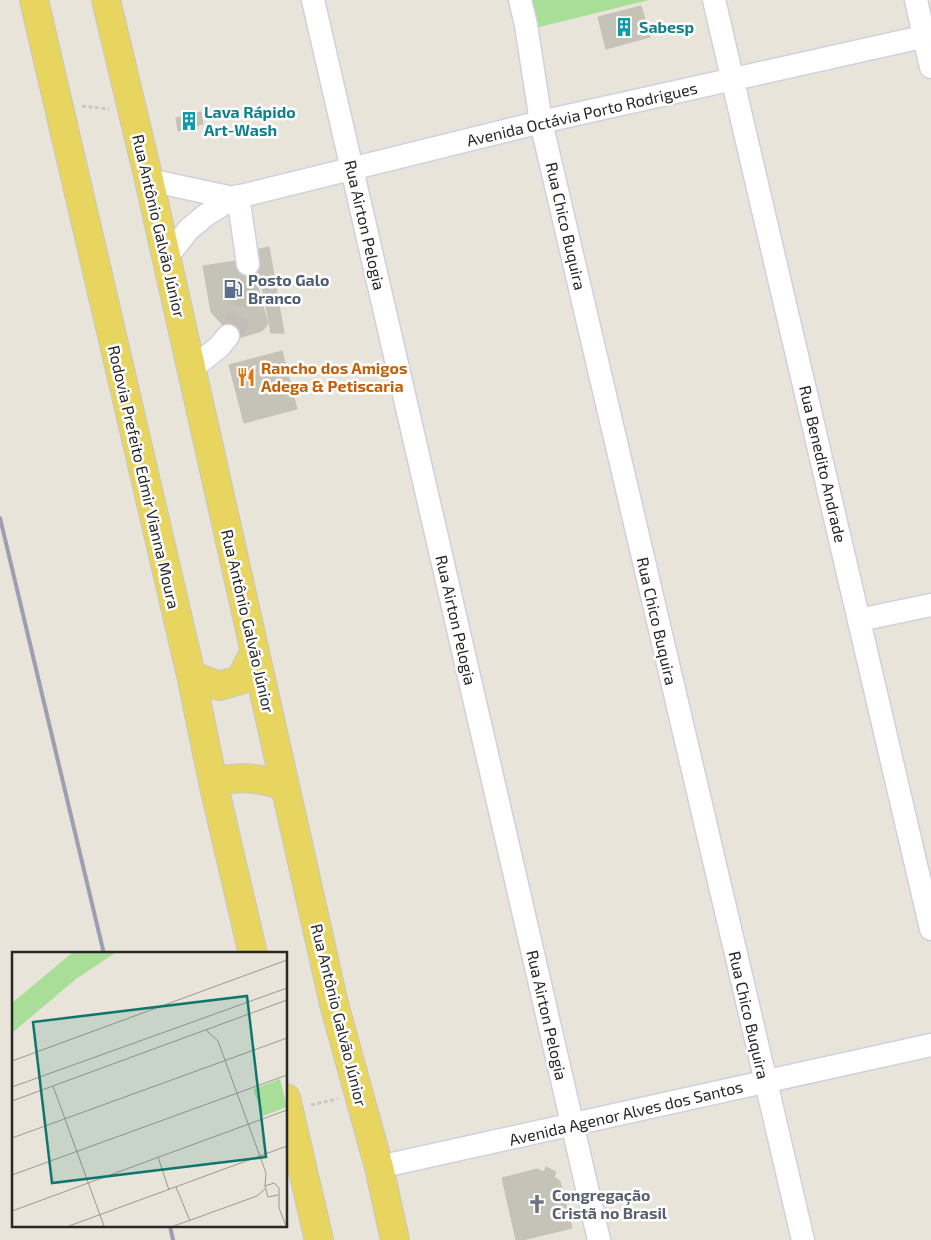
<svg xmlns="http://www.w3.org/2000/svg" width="931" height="1240" font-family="'Exo 2',sans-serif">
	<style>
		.green { fill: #a9de98 }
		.building { fill: #c5c2b8; stroke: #c4c0b4 }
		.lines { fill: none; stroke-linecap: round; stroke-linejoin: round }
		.minor-tunnel { stroke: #c2beb5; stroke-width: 22; stroke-dasharray: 22 11; stroke-linecap: butt }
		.minor-casing { stroke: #cfd1e0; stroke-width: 25 }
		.major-casing { stroke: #c7c7c7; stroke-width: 30 }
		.path { stroke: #c7c7c7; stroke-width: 3; stroke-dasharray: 4 2.5; stroke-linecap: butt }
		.minor { stroke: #fff; stroke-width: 22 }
		.major { stroke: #e8d55f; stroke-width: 28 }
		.rail { stroke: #9d9eb1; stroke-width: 4 }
		.labels { text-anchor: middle; stroke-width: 5; stroke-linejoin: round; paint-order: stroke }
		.culture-label { font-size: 16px; font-weight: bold; fill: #0d838f; stroke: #fff; text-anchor: start }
		.street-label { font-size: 16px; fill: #272727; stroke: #fff }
		.service-label { font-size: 16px; font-weight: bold; fill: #4e5e75; stroke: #fff; text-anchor: start }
		.food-label { font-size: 16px; font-weight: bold; fill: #c56008; stroke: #fff; text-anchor: start }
		.worship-label { font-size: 16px; font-weight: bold; fill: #5b616d; stroke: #fff; text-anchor: start }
		.inset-road { fill: none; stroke: #9b9892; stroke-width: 1 }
		.view { fill: #0f766e; fill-opacity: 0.15; stroke: #0f766e; stroke-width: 2.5 }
		.inset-edge { fill: none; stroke: #272727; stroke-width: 2.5 }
	</style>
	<rect width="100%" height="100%" fill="#e9e4d9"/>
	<path class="green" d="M528,0h121l-114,28z"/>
	<path class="building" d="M641,6l9,31 -44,12 -8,-32z
		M201,112l2,12 -25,7 -2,-13z
		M269,247l15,86h-13l-16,-83z
		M242,260l10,6 16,58 -6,7 -27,8 -24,-27 -8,-46z
		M282,351l15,58 -53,14 -15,-58z
		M546,1167l10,5 -2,5 6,4 12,47 -49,12h-7l-14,-62 35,-9 7,3z"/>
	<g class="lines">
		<path class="minor-tunnel" d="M228,336c17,-20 18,-47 20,-72"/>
		<g class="minor-casing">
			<path id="minor" d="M313,0l286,1240
				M520,0l6,25 15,97 262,1118
				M714,0l217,929
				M916,0l15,67
				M149,180l84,18
				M238,196l10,68
				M166,258l23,-29 17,-14 27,-17 308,-76 390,-87
				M191,369l28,-22 9,-11
				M859,620l72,-15
				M379,1167l552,-122"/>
		</g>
		<g class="major-casing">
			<path id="major" d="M34,0l157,675 22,107 40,172
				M106,0l43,180 185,824 45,163 16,73
				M191,675l28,11 21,-6 15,-29
				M213,782c26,-6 47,-5 72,5
				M286,1098l33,142"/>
		</g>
		<path class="path" d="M82,106l27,3
			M311,1105l26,-6"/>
		<use href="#minor" class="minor"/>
		<use href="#major" class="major"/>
		<path class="rail" d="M0,518l104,436
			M170,1226l3,14"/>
	</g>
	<defs>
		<g id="building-bare" transform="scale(1.5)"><path d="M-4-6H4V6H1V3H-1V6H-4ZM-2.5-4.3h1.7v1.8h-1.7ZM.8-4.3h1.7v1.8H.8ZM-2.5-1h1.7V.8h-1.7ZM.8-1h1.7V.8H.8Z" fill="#0f9aa8" stroke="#fff" stroke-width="2.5" paint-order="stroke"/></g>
		<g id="fuel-bare" transform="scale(1.5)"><path d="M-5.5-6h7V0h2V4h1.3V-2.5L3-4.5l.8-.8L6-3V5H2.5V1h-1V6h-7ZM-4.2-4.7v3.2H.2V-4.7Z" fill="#5c6f8a" stroke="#fff" stroke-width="2.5" paint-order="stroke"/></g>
		<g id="restaurant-bare" transform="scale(1.5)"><path d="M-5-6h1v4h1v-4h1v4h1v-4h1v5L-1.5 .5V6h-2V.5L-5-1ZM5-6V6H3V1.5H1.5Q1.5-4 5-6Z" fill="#e8710a" stroke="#fff" stroke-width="2.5" paint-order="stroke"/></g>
		<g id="church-bare" transform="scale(1.5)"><path d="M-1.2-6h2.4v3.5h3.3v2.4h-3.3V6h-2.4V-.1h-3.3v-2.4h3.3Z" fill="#6b7280" stroke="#fff" stroke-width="2.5" paint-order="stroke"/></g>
	</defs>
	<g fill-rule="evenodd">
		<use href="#building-bare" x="624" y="27"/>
		<use href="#building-bare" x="189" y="121"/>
		<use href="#fuel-bare" x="233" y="289"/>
		<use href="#restaurant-bare" x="246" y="377"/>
		<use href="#church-bare" x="537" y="1204"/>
	</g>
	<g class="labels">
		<g class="culture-label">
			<text x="639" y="33">Sabesp</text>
			<text x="204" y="118">Lava Rápido<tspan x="204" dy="18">Art-Wash</tspan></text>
		</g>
		<g class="street-label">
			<text transform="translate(582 114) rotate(-13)" y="6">Avenida Octávia Porto Rodrigues</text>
			<text transform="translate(365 225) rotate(77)" y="6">Rua Airton Pelogia</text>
			<text transform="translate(159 226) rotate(77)" y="6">Rua Antônio Galvão Júnior</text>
			<text transform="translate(566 226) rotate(77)" y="6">Rua Chico Buquira</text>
			<text transform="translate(823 464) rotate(77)" y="6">Rua Benedito Andrade</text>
			<text transform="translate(144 477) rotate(77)" y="6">Rodovia Prefeito Edmir Vianna Moura</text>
			<text transform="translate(456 620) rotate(77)" y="6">Rua Airton Pelogia</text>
			<text transform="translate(248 621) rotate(77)" y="6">Rua Antônio Galvão Júnior</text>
			<text transform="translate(657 621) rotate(77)" y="6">Rua Chico Buquira</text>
			<text transform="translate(339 1015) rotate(76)" y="6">Rua Antônio Galvão Júnior</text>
			<text transform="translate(547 1015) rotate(77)" y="6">Rua Airton Pelogia</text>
			<text transform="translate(749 1015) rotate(77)" y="6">Rua Chico Buquira</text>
			<text transform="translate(626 1113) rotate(-13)" y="6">Avenida Agenor Alves dos Santos</text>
		</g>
		<g class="service-label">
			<text x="248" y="286">Posto Galo<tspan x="248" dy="18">Branco</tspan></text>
		</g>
		<g class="food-label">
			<text x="261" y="374">Rancho dos Amigos<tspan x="261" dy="18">Adega &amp; Petiscaria</tspan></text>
		</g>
		<g class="worship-label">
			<text x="552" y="1201">Congregação<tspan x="552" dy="18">Cristã no Brasil</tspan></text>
		</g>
	</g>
	<g transform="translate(12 952)">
		<rect width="275" height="275" fill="#e9e4d9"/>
		<path d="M60,1h43l-39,26 -64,54v-30zM268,127l7,28 -24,9 -10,-27z" fill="#a9de98"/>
		<path class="inset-road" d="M194,78l12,11 48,132 -1,13M0,109l275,-101M41,134l51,140M0,135l275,-99M0,149l275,-101M0,186l275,-100M146,205l11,33M0,223l275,-100M164,235l14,34M266,243l-10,2 -3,-11 9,-3 5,5v20l7,18M0,259l275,-101M57,274l218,-80M162,274l83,-30 8,-7"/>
		<path class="view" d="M235,44l19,161 -214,26 -19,-161z"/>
		<rect width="275" height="275" class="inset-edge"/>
	</g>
</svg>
